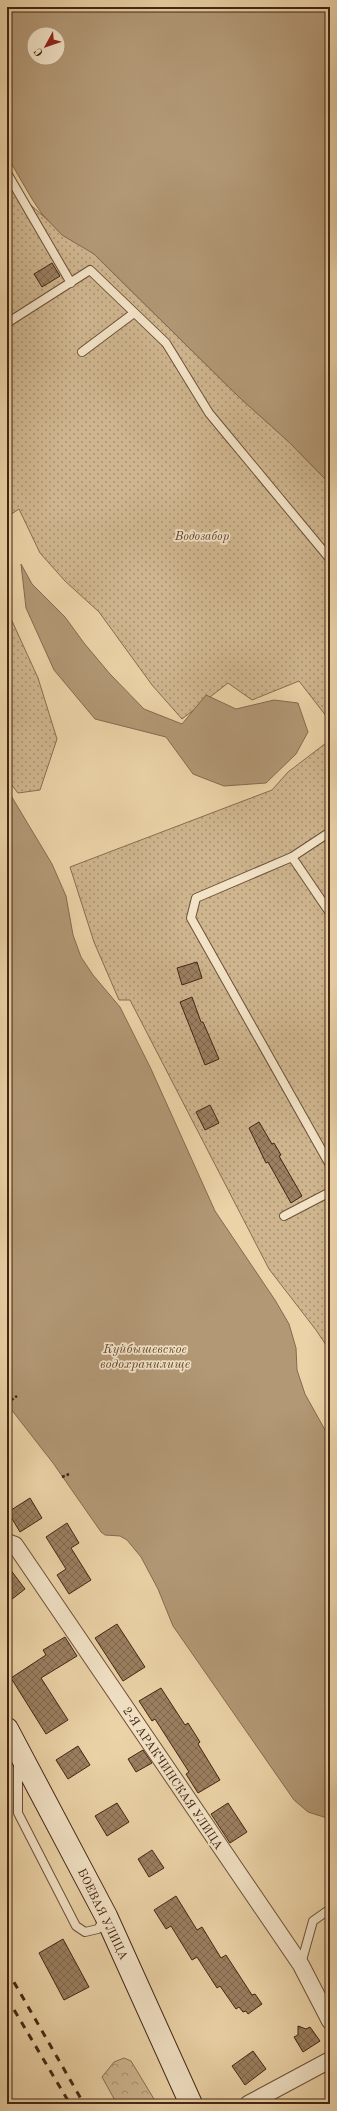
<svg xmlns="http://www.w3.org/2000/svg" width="337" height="2111" font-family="'Old Standard TT',serif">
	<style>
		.grass { fill: url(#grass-dots); stroke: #886d50 }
		.forest { fill: url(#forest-crowns); stroke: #886d50 }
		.water { fill: #b29875; stroke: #866a4e; fill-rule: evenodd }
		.building { fill: url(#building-cross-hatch); stroke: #432513 }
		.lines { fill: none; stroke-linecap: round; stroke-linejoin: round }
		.service-casing { stroke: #6d5038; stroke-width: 10 }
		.minor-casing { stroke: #6d5038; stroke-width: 18 }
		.secondary-casing { stroke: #432513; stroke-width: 24 }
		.path { stroke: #432513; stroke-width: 2.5; stroke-dasharray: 3 2; stroke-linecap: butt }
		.service { stroke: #f2e2c6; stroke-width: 8 }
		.minor { stroke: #f2e2c6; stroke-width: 16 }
		.secondary { stroke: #f2e2c6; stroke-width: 22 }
		.rail { stroke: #432513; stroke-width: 3; stroke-dasharray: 7 7; stroke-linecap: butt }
		.labels { text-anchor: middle; stroke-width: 3.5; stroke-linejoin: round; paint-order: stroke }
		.park-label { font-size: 12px; font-style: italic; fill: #5f422c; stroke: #f2e2c6 }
		.street-label { font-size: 12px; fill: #432513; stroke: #f2e2c6 }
		.water-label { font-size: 13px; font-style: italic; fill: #644830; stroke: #f2e2c6 }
	</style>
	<defs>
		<pattern id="grass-dots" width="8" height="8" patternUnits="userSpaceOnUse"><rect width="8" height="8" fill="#ceb58e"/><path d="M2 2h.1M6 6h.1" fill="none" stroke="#a99373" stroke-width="1.8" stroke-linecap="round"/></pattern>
		<pattern id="forest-crowns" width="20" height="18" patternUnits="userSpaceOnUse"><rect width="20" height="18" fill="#ceb58e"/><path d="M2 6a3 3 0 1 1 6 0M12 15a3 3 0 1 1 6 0" fill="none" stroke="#a99373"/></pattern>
		<pattern id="building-cross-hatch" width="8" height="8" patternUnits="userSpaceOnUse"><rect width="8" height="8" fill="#9a7f60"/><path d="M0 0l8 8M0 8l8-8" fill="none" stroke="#7f684e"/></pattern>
	</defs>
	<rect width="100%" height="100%" fill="#ebd3a7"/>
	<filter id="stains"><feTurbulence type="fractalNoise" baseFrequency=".005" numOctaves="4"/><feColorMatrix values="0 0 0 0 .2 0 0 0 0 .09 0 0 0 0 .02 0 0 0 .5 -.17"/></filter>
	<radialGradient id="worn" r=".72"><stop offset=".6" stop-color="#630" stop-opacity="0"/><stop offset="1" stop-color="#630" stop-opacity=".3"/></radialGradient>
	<path class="grass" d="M7,165l15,32 29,26 43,31 146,144 50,45 40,41v237l-31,-40 -47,19 -24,-17 -46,36 -30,-34 -53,-73 -34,-31 -25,-28 -21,-44 -12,8z
		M7,610l31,68 19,61 -17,51 -22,3 -11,-14z
		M330,740v611l-14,-21 -47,-61 -139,-269h-11l-25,-58 -24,-75 202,-77 16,-18z"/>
	<path class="forest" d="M124,2058l7,3 26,43h-40l-15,-27 12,-15z"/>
	<path class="water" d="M7,7h323v477l-40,-41 -50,-45 -146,-144 -32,-19 -20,-21 -10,-15 -25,-43zM34,34h24v24h-24z
		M21,564l11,20 33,33 19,26 26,31 34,35 38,15 24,-29 30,14 38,-9 24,3 10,29 -12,22 -30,29 -42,3 -31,-12 -27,-37 -71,-18 -41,-49 -28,-62z
		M7,789l45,75 14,32 7,39 8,22 12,18 27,32 31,62 64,142 60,89 14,24 7,24 1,22 8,24 25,45v380l-22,-7 -14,-12 -121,-174 -15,-37 -17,-32 -14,-17 -7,-4 -15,-1 -4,-3 -48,-69 -46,-59z"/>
	<path class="building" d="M52,263l8,13 -18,11 -8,-13z
		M197,962l5,16 -20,7 -5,-17z
		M192,997l9,25h2l16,37 -14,6 -25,-63z
		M210,1105l9,18 -14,7 -9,-18z
		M259,1122l13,22 2,-1 7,12 -2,1 23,40 -11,7 -23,-41 -2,1 -17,-35z
		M30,1498l12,20 -22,14 -12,-20z
		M67,1523l12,20 -8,5 20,32 -22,14 -12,-19 9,-6 -20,-32z
		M7,1565l18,24 -18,14z
		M117,1624l28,43 -22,14 -28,-43z
		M65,1637l12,19 -36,22 27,42 -22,14 -35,-56 35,-23 -3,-5z
		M161,1688l24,37 3,-2 12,19 -2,2 22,36 -22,13 -12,-19 3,-2 -34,-53 -3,2 -13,-20z
		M78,1746l12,19 -22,14 -12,-19z
		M143,1750l9,13 -16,9 -8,-13z
		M117,1803l12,19 -22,14 -12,-20z
		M228,1803l19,29 -17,11 -19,-29z
		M152,1850l12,18 -15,9 -11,-18z
		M176,1896l21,34 5,-3 19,31 5,-3 26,40 3,-1 7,10 -14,10 -2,-3 -3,1 -4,-5 -3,2 -16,-23 -3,2 -20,-31 -5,3 -21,-34 -5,3 -12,-19z
		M63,1939l26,48 -25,13 -25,-47z
		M298,2026l8,3 4,-2 10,14 -17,11 -9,-15 4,-2z
		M253,2051l13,18 -21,16 -13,-19z"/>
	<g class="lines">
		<g class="service-casing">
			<path id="service" d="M7,173l64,110
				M7,323l83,-53 76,73 43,70 121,146
				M82,352l52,-39
				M330,832l-38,25 -96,41 -5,20 139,247
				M292,857l38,56
				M284,1216l46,-24
				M18,1762v51l58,113 9,6 13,-3 6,-10
				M301,1964l12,-43 17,-12"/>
		</g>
		<g class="minor-casing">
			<path id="minor" d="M7,1542l8,3 286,420 29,56
				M248,2104l82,-44"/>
		</g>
		<g class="secondary-casing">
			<path id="secondary" d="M7,1729l99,187 85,188"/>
		</g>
		<path class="path" d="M7,1403l10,-7
			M62,1477l7,-3"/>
		<use href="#service" class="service"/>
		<use href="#minor" class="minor"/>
		<use href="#secondary" class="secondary"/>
		<path class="rail" d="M7,1970l77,134
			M7,1998l63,106"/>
	</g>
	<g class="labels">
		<g class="park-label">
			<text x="202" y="540">Водозабор</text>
		</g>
		<g class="street-label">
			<text transform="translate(173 1778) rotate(56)" y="4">2-Я АРАКЧИНСКАЯ УЛИЦА</text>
			<text transform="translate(103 1914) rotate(64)" y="4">БОЕВАЯ УЛИЦА</text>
		</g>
		<g class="water-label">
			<text x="145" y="1353">Куйбышевское<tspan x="145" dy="15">водохранилище</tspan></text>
		</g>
	</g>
	<rect width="337" height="2111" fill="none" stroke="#ebd3a7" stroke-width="24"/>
	<rect x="8" y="8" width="321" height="2095" fill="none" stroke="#432513" stroke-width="2"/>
	<rect x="12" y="12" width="313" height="2087" fill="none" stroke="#432513"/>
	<g transform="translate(46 46) rotate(230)"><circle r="19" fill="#f2e2c6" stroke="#ac967e"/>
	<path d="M0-3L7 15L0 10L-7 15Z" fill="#8f2418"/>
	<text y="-6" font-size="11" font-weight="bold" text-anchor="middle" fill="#432513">С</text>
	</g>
	<rect width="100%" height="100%" filter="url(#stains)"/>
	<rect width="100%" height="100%" fill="url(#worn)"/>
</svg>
